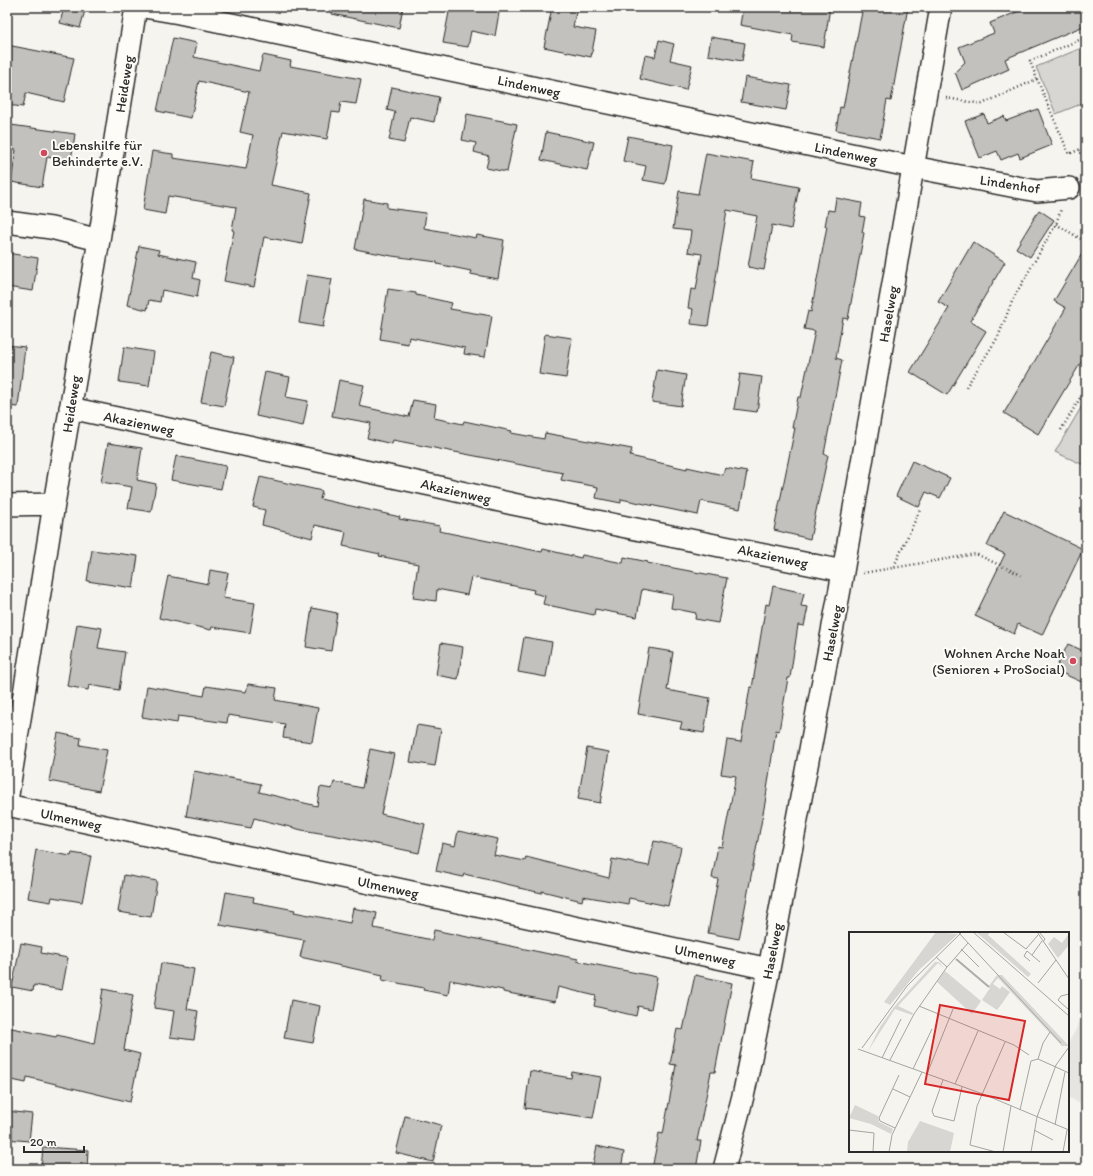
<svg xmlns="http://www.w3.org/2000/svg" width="1093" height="1176" font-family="Itim,sans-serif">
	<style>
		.built { fill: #e6e5e0 }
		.green { fill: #d7d6d2; stroke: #81807e }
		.building { fill: #c2c1be; stroke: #2b2b2b }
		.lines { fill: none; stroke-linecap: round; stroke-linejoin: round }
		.street-casing { stroke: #2b2b2b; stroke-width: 24 }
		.path { stroke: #2b2b2b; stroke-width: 2.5; stroke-dasharray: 1 3; stroke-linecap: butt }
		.street { stroke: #fdfcf7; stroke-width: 21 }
		.poi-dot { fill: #d1495b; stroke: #fdfcf7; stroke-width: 1.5 }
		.labels { text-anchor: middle; stroke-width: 4; stroke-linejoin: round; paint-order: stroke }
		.street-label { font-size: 14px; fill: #2b2b2b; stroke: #fdfcf7 }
		.poi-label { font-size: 14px; fill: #2b2b2b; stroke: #fdfcf7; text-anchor: start }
		.inset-river { fill: none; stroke: #adaca9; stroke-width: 2 }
		.inset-road { fill: none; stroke: #a4a4a1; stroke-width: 1 }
		.view { fill: #d62828; fill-opacity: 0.15; stroke: #d62828; stroke-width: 2 }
		.inset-edge { fill: none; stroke: #2b2b2b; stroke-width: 2 }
	</style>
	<rect width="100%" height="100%" fill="#f5f4ef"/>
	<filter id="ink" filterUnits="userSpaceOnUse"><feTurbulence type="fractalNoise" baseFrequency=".025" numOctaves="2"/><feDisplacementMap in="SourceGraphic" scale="8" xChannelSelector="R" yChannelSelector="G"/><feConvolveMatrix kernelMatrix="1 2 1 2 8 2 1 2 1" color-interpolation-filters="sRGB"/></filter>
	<g filter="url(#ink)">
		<path class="built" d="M1086,1011v96l-18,-10v-53z"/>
		<path class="green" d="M1086,46v56l-30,12 -20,-47z
			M1086,399v67l-31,-14z"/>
		<path class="building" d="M64,7h22l-6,21 -20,-5z
			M333,7h70l-4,21 -67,-14z
			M450,7h50l-5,29 -24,-5 -3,16 -25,-4z
			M552,7h25l-4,20 23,4 -5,26 -47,-10z
			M743,7h87l-6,40 -32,-5 1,-7 -53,-10z
			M863,7h45l-17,94 -4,-1 -7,38 -44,-8 4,-23 3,1z
			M1029,7h57v18l-81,34 4,10 -47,21 -7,-18 10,-10 -6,-15 35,-14 -4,-10z
			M711,37l34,6 -3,18 -34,-6z
			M173,38l24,5 -3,14 65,14 4,-16 28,6 -1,5 71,13 -5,25 -15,-2 -2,11 -7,-1 -5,27 -44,-8 -12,54 40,8 -9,51 -38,-7 -10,50 -30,-6 10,-50 -2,-1 4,-23 -68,-11 -3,18 -22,-4 9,-59 21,3v4l73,11 7,-34 -13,-3 9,-40 -50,-11 -8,37 -34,-7z
			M659,40l15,4 -4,16 22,5 -6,25 -46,-11 5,-24 10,2z
			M7,45l67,13 -10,44 -38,-9 -3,14 -16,-2z
			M745,77l46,8 -5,25 -45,-8z
			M392,87l47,10 -5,25 -24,-5 -6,26 -15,-3 6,-28 -8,-2z
			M1038,109l14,36 -32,13 -2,-5 -17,7 -4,-9 -17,7 -15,-37 19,-7 3,9 17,-7 2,5z
			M467,114l50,10 -10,48 -21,-4 3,-12 -15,-4 2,-9 -14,-3z
			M11,125l64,9 -4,27 -24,-4 -5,30 -31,-5 5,-32 -9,-1z
			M546,132l48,10 -7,28 -46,-10z
			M628,136l45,9 -8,39 -22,-4 3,-14 -23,-5z
			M706,153l48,9 -3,16 48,9 -8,42 -19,-4 -8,45 -16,-3 9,-51 -30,-6 -19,116 -17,-2 2,-15 -5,-1 3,-19 5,1 6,-36 -14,-2 3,-21 -18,-2 6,-38 19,3z
			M836,198l26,5 -2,13 5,1 -3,15 2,1 -16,86 -5,-1 -7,40 6,2 -18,94 4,1 -18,84 -36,-9 21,-102h-3l6,-31h3l14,-66 -11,-2 4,-18 3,1 16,-86h-2l3,-16 6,1z
			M364,199l23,4v5l39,5 -2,15 52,10 1,-3 27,5 -6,39 -28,-5 1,-3 -34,-7v-2l-45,-6 -37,-7z
			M1039,210l15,10 -24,37 -14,-9z
			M973,242l32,20 -35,59 16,10 -39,64 -37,-23 39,-64 -11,-6z
			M139,246l20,4 -1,4 38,8 -3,16 7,2 -3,17 -35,-7 -2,12 -11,-2 -2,10 -20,-5z
			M1086,247v107l-48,80 -34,-21 62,-105 -12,-7z
			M7,253l31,5 -5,33 -26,-4z
			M307,275l25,4 -9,48 -24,-4z
			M388,289l28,4v2l36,8 -2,6 42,7 -7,41 -21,-3 1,-6 -56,-11 -1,7 -28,-5z
			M545,334l27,4 -6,40 -27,-4z
			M7,345l18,2 -7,60 -11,-1z
			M124,347l30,5 -5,34 -30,-4z
			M211,352l23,5 -10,49 -23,-4z
			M657,370l29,5 -5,31 -29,-4z
			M265,372l25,5 -4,20 22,4 -5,25 -47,-10z
			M740,374l22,3 -5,35 -23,-3z
			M339,380l25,5 -5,21 50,11 4,-17 23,4 -2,14 29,6 1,-3 48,10 -1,2 33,6 1,-6 87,16 -2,7 57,13v-2l36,8 2,-7 22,4 -7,37 -39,-8 -3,14 -77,-16v4l-25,-5 2,-11 -37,-7 2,-7 -170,-33 -1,4 -25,-6 4,-15 -39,-7z
			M108,443l34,5 -5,32 19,4 -5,28 -23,-4 4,-21 -31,-5z
			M176,456l50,10 -5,23 -50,-9z
			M912,461l38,17 -10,20 -14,-6 -7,15 -23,-11z
			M260,477l62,14 -2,8 80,18 -1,2 41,7 -1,5 103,21 1,-3 38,9 1,-3 41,8 1,-6 24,5 -1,1 80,15 -9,45 -23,-4 1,-6 -25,-5 2,-13 -31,-6 -5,28 -42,-8 -1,6 -51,-11 2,-8 -12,-3 1,-3 -63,-13 -4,18 -30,-6 -1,12 -23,-3 5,-34 -39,-8 1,-2 -37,-8 3,-14 -31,-7 -3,13 -50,-13 3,-15 -12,-3z
			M1004,511l79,38 -41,86 -24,-11 -4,10 -39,-18 30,-62 -18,-8z
			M92,550l46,6 -5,32 -46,-7z
			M210,570l18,3 -5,25 32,5 -5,30 -38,-6 -1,3 -52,-12 9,-42 40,8z
			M773,586l31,7 -3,13 7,1 -4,19 -6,-1 -8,53h-2l-9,53 -3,-1 -11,73 -26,136 -31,-6 10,-54 -6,-1 6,-32 4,1 14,-71 -15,-2 6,-34 14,2 9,-55 2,1 14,-84 3,1z
			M312,608l25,5 -6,38 -25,-4z
			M77,624l25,4 -4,20 27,4 -6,38 -30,-5 -1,5 -21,-4z
			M524,637l28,5 -6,35 -28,-5z
			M441,643l22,4 -5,32 -22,-4z
			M1068,644l18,8v32l-31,-14z
			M649,648l24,4 -6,38 43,8 -6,35 -24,-4 2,-7 -44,-8z
			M248,684l29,4 -2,12 43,8 -6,34 -29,-4 2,-14 -57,-9 -1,8 -49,-7 -1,7 -35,-6 5,-31 57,10 2,-10 40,6z
			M417,725l24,4 -6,37 -25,-4z
			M58,733l23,5 -1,7 27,5 -8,41 -50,-10z
			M587,748l22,4 -9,51 -22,-4z
			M370,749l24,5 -13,60 44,10 -6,29 -81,-17 -36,-6 -48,-12 -3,10 -65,-12 8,-45 67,13 -2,8 58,14 3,-19 12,2 2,-7 28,6z
			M458,831l40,8 -4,16 31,6 1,-4 83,21 3,-19 37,7 5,-25 27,6 -13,59 -39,-8 -1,6 -45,-8 -1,5 -40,-10v2l-23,-5v-1l-55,-13 -1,3 -27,-6 6,-28 13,3z
			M36,850l35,6 1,-3 19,3 -9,46 -30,-5 -1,5 -23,-4z
			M124,875l33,6 -6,36 -33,-5z
			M226,892l28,5 -1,5 42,8 -1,2 56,11 3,-15 24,5 -3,15 58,12 2,-10 120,25v-1l24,5 -1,2 80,16 -6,32 -13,-3 -2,10 -42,-10 2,-10 -38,-9 -3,15 -52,-10v-2l-53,-10 -2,15 -25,-5 1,-2 -42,-8 1,-5 -83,-18 4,-17 -84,-15z
			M21,943l21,4 -1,6 27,5 -6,32 -28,-5 -1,6 -21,-4z
			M161,963l33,6 -7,40 11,2 -4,29 -24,-3 4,-26 -20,-3z
			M695,975l37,8 -17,89h-4l-14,69h4l-5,28h-44l7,-36 4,1 13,-69 -6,-1 7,-35 6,1z
			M103,989l30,6 -9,55 16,4 -10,48 -103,-25 -1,6 -19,-4v-52l49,10 1,-2 37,9z
			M291,1000l29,6 -7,37 -29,-5z
			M530,1071l41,7 1,-6 29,5 -8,41 -68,-10z
			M7,1111l25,3 -3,27 -22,-2z
			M405,1116l36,9 -8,37 -37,-9z
			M597,1146l27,6 -3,17h-29z
			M43,1147l45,3 -1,19h-46z"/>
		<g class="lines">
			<g class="street-casing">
				<path id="street" d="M144,7l35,6 734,154 124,24 32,-3
					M7,222l44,6 48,12
					M70,408l365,78 78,18 330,67
					M7,505l47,-1
					M7,801l47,-297 45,-264 37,-233
					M7,805l762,164
					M724,1169l20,-77 25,-123 71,-380 101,-582"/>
			</g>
			<path class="path" d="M1086,37l-56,24 7,18 32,75 17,-7
				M946,98l36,6 55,-25
				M1086,113l-1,3 1,3
				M1056,224l30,18
				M966,387l32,-50 15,-38 43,-75 5,-15
				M1061,430l25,-42
				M894,566l26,-56
				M863,573l113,-19 45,21"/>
			<use href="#street" class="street"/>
		</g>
	</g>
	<g class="poi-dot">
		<circle cx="44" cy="153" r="4"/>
		<circle cx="1073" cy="661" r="4"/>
	</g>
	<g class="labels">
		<g class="street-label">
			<text transform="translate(124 84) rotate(-81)" y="5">Heideweg</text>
			<text transform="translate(529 86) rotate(12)" y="5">Lindenweg</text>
			<text transform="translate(846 153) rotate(12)" y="5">Lindenweg</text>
			<text transform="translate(1010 184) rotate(9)" y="5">Lindenhof</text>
			<text transform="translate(888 314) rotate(-80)" y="5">Haselweg</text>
			<text transform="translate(71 404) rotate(-81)" y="5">Heideweg</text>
			<text transform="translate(139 423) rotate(12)" y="5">Akazienweg</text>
			<text transform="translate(456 491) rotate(13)" y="5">Akazienweg</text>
			<text transform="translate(773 556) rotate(12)" y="5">Akazienweg</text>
			<text transform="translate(832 633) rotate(-79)" y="5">Haselweg</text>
			<text transform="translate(71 819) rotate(12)" y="5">Ulmenweg</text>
			<text transform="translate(388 887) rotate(12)" y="5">Ulmenweg</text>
			<text transform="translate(772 951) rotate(-79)" y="5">Haselweg</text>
			<text transform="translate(705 955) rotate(12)" y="5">Ulmenweg</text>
		</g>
		<g class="poi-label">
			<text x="52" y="150">Lebenshilfe für<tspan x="52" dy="16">Behinderte e.V.</tspan></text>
			<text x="1065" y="658" text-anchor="end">Wohnen Arche Noah<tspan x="1065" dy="16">(Senioren + ProSocial)</tspan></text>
		</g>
	</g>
	<g transform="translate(849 932)">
		<rect width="220" height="220" fill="#f5f4ef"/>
		<path d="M87,0l22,2 -39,36 -29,35 -6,-3zM127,0h14l-2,3 43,39 -3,3zM219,3l1,10 -11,13 -10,-14 6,-7 8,6zM105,26l35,28 8,-11h5l67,71h-7l-64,-68 -5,6 7,5 2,-3 8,6 -7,10 -6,8 -15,-10 8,-12zM86,30h4l5,6 -6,-5 -40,43 15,7 -1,2 -17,-6 -27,42 12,-24 14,-20zM96,39l36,30 -9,13 -35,-32zM6,173l23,11 1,6 14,7 -2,5 -20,-10 -22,-6zM71,189l34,12 -4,19h-43l1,-10z" fill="#d7d6d2"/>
		<path class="inset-river" d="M107,27l33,28"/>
		<path class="inset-road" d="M109,0l103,111M124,0l96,84M154,0l23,17 12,-14M188,0l32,47M190,0l6,7 -2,3M112,17l18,18M178,19l13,11M178,19l-3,5 6,5M183,23l10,-14M87,25l11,10 21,-24M189,51l18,-23M220,62l-8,2 -3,4 11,10M70,74l95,39 15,10M13,116l45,-62 55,-54M9,117l125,45 86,36M33,126l19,-39M189,127l5,-16 7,-11M41,128l24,-46 33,-47M64,137l19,-40M78,142l26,-65M94,148l-11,31 2,5 20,5 8,-34M106,152l23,-53M44,157l17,8M171,178l11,-49 7,-2 31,14M206,193l10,-53M46,196l-15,-7 -1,-3 20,-43M0,198l25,3 -1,19M185,198l19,10M40,220l3,-17 30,-63M147,220l-26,-7 7,-39 28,-64M154,220l8,-46M182,220l6,-35 19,-52 13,-18M214,220l4,-22"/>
		<path class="view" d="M91,73l85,16 -16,79 -84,-16z"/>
		<rect width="220" height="220" class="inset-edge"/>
	</g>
	<rect width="1093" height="1176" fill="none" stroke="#fdfcf7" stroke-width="24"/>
	<rect x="12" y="12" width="1069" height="1152" fill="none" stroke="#2b2b2b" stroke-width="1.5" filter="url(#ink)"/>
	<path d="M24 1146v6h60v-6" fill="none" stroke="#2b2b2b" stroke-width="2"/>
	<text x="30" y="1146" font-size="12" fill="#2b2b2b" stroke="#fdfcf7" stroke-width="3" paint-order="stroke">20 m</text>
</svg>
